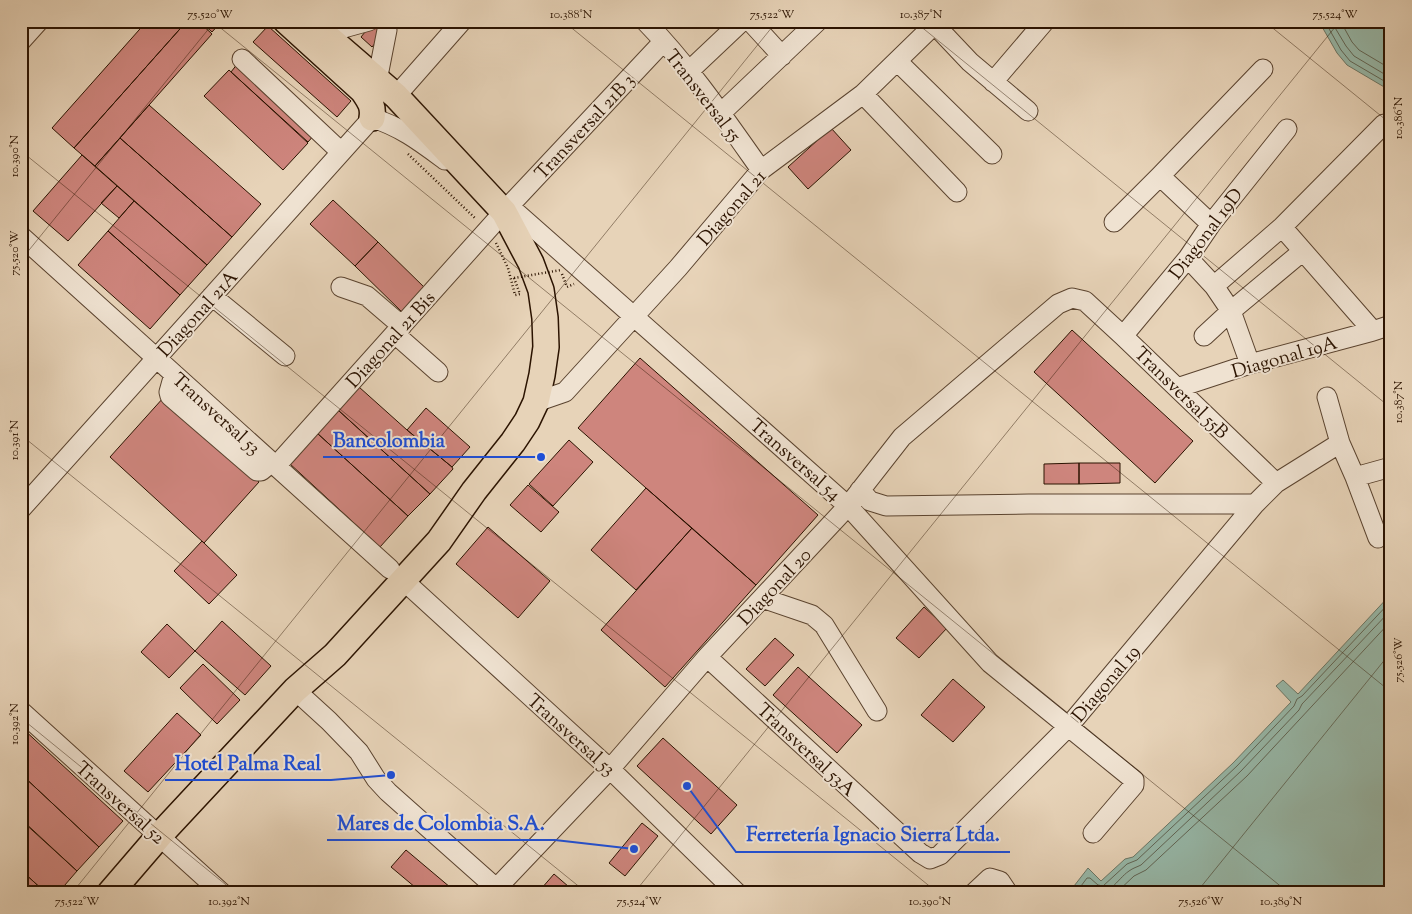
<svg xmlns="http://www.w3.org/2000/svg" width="1412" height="914" font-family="'Sorts Mill Goudy',serif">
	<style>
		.water { fill: #97b9aa; stroke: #6c7766 }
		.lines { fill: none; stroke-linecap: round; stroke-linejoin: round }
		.shore { stroke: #616656; stroke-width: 1 }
		.building { fill: #ce857d; stroke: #2b1301 }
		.minor-casing { stroke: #5a432f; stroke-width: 21 }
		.major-casing { stroke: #2b1301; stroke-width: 28 }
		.path { stroke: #2b1301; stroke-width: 2.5; stroke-dasharray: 1 2.5; stroke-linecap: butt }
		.minor { stroke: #efe2d1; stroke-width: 19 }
		.major { stroke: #e7d3b8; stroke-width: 25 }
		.path-bridge { stroke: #2b1301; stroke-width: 2.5; stroke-dasharray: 1 2.5; stroke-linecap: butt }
		.ticks { fill: none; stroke: #2b1301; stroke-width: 1; stroke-opacity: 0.45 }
		.labels { text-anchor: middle; stroke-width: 4; stroke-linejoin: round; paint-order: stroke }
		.street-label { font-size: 19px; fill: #2b1301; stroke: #efe2d1 }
		.leader { fill: none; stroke: #1d4ed8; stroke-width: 2 }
		.callout-dot { fill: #1d4ed8; stroke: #efe2d1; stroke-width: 2 }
		.callout-label { font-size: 20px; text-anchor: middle; font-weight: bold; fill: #1d4ed8; stroke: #efe2d1; stroke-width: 4; stroke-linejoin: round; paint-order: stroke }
		.neatline { fill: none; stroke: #2b1301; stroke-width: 2 }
		.ticks-label { font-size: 12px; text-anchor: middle; fill: #2b1301 }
	</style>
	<rect width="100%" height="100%" fill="#e7d3b8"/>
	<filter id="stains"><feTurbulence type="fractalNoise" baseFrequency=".004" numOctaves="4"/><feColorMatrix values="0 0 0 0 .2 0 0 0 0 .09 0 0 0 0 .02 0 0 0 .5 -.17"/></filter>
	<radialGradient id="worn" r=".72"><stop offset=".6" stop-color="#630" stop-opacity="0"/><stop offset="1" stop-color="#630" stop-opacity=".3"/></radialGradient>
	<path class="water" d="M1324,21h67v70l-44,-26 -10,-12 -16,-28z
		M1391,594v299h-312l-5,-7 14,-18 13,13 24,-22 8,-2 100,-94 58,-61 -15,-16 7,-6 15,14z"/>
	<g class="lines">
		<path class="shore" d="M1328,21v6l13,23 9,11 41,24
			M1334,21v5l12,20 8,10 37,22
			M1342,21v3l10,18 7,8 32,19
			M1083,893l-2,-7 6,-8h3l8,7 5,1 24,-22 10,-4 100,-94 57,-60 3,-7 5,-3 89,-95
			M1089,893v-3l2,-1c19,9 25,-9 38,-18 4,-3 8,-4 12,-6l100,-94 58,-61 3,-6 89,-94
			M1116,893l18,-17 12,-6 101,-94 144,-155"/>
	</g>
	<path class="building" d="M147,21h40l-113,127 -22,-20z
		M187,21h11l14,13 -117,132 -21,-18z
		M200,21h22l-10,11z
		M374,21h20l-22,26 -11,-10z
		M268,26l83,75 -14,16 -84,-75z
		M238,63l77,71 -7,8 -77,-70z
		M229,70l79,73 -25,27 -79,-74z
		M149,105l112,99 -29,33 -112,-99z
		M831,128l20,22 -43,39 -20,-22z
		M120,138l112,99 -25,28 -112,-99z
		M82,155l35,31 -49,55 -35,-30z
		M117,186l17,15 -15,17 -18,-15z
		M333,200l45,42 -23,24 -45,-42z
		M134,201l73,64 -27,30 -72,-64z
		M108,231l72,64 -30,34 -72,-64z
		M378,242l48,47 -23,24 -48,-47z
		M1072,330l121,111 -38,42 -121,-111z
		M640,358l178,157 -62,70 -178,-157z
		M359,387l48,43 45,37 1,2 -23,25 -92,-84z
		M164,397l95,85 -55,61 -94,-86z
		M426,408l44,39 -18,20 -45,-37z
		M338,410l92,84 -22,22 -91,-83z
		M317,433l91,83 -28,31 -91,-84z
		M569,440l24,22 -40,44 -24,-22z
		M1079,463h41v20l-41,1z
		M1079,463v21h-35v-20z
		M528,485l31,27 -18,20 -31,-27z
		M646,488l46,40 -56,62 -45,-40z
		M488,527l62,54 -32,37 -62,-54z
		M692,528l64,57 -91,102 -64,-57z
		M202,541l35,34 -28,29 -35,-33z
		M924,607l23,21 -28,30 -23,-20z
		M222,621l49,45 -26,29 -50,-44z
		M167,624l28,27 -26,27 -28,-26z
		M775,638l19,17 -29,31 -19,-17z
		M203,664l37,36 -23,24 -37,-36z
		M798,667l64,58 -25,28 -64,-58z
		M953,679l32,28 -32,35 -32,-27z
		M177,713l24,22 -53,57 -24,-21z
		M21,727l102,94 -24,26 -78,-73z
		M663,738l74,67 -26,29 -74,-68z
		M21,774l78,73 -22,24 -56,-52z
		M21,820l56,51 -19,22h-12l-25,-23z
		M642,823l16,13 -33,40 -16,-13z
		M406,850l51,43h-35l-31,-26z
		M21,870l25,23h-25z
		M554,874l22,19h-30l-5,-4z"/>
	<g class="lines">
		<g class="minor-casing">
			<path id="minor" d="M645,21c44,45 80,98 116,149
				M750,21l32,35
				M935,25l35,37 58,49
				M322,34l47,-13
				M21,41l18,-20
				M242,59l99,93
				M897,61l95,93
				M688,72l54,-51
				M377,81l10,-51
				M993,82l52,-61
				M863,94l94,98
				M396,96l66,-75
				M721,113l97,-92
				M1160,176l51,48
				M509,206l339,300 142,157 144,117v5l-41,48
				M1114,222l46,-46 103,-107
				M1282,227l91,104
				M21,236l369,333
				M1188,258l26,28 17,25 19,53
				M1214,286l68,-59 102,-103
				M341,287l26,9 35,30
				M212,296l73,60
				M395,334l43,38
				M1123,336l65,-78 23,-34 76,-95
				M1204,336l27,-25 72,-60
				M174,374l-5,18 1,4 87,75h4l11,-9
				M1177,388l73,-24 123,-33 18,-6
				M536,402l29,-10 113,-124 83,-98 102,-76 75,-73
				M1340,443l15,34 23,61
				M276,466l233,-260 154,-164
				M1355,477l36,-10
				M1276,483l64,-40 -13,-46
				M860,490l10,11 16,5 143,-2h226
				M21,509l351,-391c28,8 50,25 73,42
				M403,580l207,189 127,124
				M762,598l50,17 12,10 53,86
				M295,690l34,31 30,31 17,27 12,13 108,96
				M21,711l201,182
				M492,893l118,-124 97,-112 141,-151 54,-69 156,-133 14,-6 13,3 38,35 153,147 -21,21 -187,223 -128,128 -10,4 -10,-6 -213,-196
				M974,893l16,-15 10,3 8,12"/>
		</g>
		<g class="major-casing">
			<path id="major" d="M286,21l77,70c6,9 11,15 9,27
				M110,893l49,-57 136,-146 40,-35 104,-114 35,-50 39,-49 14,-21 9,-19 6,-27 4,-28 -1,-29 -4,-28 -10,-27 -27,-51 -108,-116 -87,-75"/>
		</g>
		<path class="path" d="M408,154l68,65
			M496,243l12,25 7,27 5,-1
			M562,274l5,13 7,-3
			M514,278l6,16"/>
		<use href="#minor" class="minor"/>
		<use href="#major" class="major"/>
		<path class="path-bridge" d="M514,278l47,-8"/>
	</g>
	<path class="ticks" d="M212,21l1077,872M563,21l828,671M914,21l477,387M1264,21l127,103M21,151l917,742M21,260l194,-239M21,435l566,458M21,718l215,175M72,893l705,-872M634,893l706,-872M1196,893l195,-241"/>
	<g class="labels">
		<g class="street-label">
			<text transform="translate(704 95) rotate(52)" y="7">Transversal 55</text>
			<text transform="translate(584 126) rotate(-47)" y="7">Transversal 21B 3</text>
			<text transform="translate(731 207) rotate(-49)" y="7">Diagonal 21</text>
			<text transform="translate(1205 233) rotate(-53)" y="7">Diagonal 19D</text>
			<text transform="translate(197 313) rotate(-48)" y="7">Diagonal 21A</text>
			<text transform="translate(390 339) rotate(-48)" y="7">Diagonal 21 Bis</text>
			<text transform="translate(1284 356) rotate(-16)" y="7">Diagonal 19A</text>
			<text transform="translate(1182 392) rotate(44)" y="7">Transversal 55B</text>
			<text transform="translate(217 413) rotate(42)" y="7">Transversal 53</text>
			<text transform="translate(796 459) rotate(41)" y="7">Transversal 54</text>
			<text transform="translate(774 586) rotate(-47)" y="7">Diagonal 20</text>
			<text transform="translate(1105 683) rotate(-50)" y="7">Diagonal 19</text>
			<text transform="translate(572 734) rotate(42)" y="7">Transversal 53</text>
			<text transform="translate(807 749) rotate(43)" y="7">Transversal 53A</text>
			<text transform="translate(121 802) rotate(42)" y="7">Transversal 52</text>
		</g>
	</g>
	<path class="leader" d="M541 457L455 457H323M391 775L331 780H165M634 849L555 840H327M687 786L736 852H1010"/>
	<g class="callout-dot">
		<circle cx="541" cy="457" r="5"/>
		<circle cx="391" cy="775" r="5"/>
		<circle cx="634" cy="849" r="5"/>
		<circle cx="687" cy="786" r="5"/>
	</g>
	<g class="callout-label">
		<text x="389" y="447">Bancolombia</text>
		<text x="248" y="770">Hotel Palma Real</text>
		<text x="441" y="830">Mares de Colombia S.A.</text>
		<text x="873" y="841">Ferretería Ignacio Sierra Ltda.</text>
	</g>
	<rect width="1412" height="914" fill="none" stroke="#e7d3b8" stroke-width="55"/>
	<rect x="28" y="28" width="1356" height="858" class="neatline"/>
	<g class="ticks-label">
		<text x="210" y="18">75.520°W</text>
		<text x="571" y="18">10.388°N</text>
		<text x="772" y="18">75.522°W</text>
		<text x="921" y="18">10.387°N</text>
		<text x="1335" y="18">75.524°W</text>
		<text transform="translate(1398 118) rotate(-90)" y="4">10.386°N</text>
		<text transform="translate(14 156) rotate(-90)" y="4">10.390°N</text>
		<text transform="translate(14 253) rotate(-90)" y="4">75.520°W</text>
		<text transform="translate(1398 402) rotate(-90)" y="4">10.387°N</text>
		<text transform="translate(14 440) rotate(-90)" y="4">10.391°N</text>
		<text transform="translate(1398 660) rotate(-90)" y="4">75.526°W</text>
		<text transform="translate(14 724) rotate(-90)" y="4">10.392°N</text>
		<text x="77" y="905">75.522°W</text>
		<text x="229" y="905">10.392°N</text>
		<text x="639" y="905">75.524°W</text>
		<text x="930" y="905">10.390°N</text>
		<text x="1201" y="905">75.526°W</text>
		<text x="1281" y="905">10.389°N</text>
	</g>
	<rect width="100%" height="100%" filter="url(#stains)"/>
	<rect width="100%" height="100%" fill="url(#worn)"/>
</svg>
